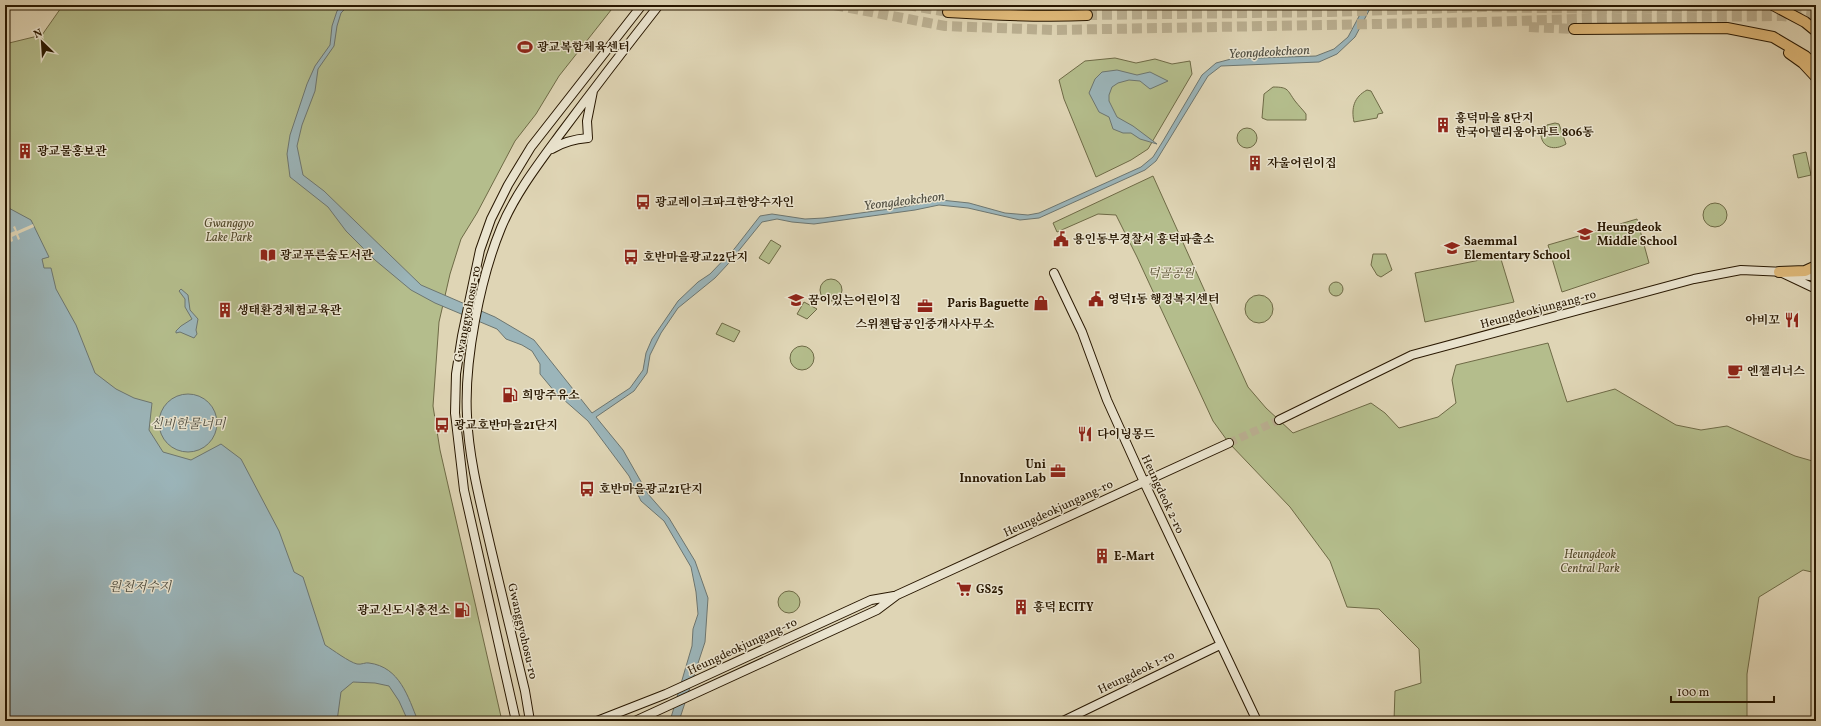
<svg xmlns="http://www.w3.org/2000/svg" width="1821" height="726" font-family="Vollkorn,'Noto Serif KR',serif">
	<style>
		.green { fill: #b4bd8c; stroke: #6e6a46 }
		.water { fill: #9bb5ba; stroke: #6d7670 }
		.pier { fill: #dfd5b5 }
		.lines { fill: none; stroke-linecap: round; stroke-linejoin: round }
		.secondary-tunnel { stroke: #baaf91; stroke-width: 8; stroke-dasharray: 8 4; stroke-linecap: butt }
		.highway-tunnel { stroke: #baaf91; stroke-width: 10; stroke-dasharray: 10 5; stroke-linecap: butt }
		.secondary-casing { stroke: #281700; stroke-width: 10 }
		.highway-casing { stroke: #281700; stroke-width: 12 }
		.secondary { stroke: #eae4cf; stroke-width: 8 }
		.highway { stroke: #e0ba7a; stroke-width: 10 }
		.labels { text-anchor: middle; stroke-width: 3; stroke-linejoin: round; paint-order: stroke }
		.poi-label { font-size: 12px; font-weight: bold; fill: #281700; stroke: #eae4cf; text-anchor: start }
		.park-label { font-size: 12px; font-style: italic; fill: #52492a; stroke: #eae4cf }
		.street-label { font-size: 12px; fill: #281700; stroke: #eae4cf }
		.water-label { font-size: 13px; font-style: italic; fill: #504e41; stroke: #eae4cf }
	</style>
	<rect width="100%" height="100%" fill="#dfd5b5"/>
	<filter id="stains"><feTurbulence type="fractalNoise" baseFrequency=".005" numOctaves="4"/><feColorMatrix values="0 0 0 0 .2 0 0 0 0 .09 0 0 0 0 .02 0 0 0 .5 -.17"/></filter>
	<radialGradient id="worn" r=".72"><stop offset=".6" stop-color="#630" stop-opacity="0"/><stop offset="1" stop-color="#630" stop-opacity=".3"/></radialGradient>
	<path class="green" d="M63,5h552l-56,71 -23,38 -21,27 -38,72 -16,26 -11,35 -11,48 -6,84 7,44 62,271h-497v-677l37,-9z
		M1115,58l21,5 19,-4 17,5 18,-3 2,13 -44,75 -17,11 -35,17 -32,-78 -5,-19 26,-19z
		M1273,87c16,0 14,3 22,14 4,5 8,9 11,13v6h-39l-5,-2 2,-24z
		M1367,90l4,1 12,22 -5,1 -1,4 -23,4c-3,-14 0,-25 13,-32z
		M1555,123l4,1 7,20c-11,7 -24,4 -25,-9l6,-10z
		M1237 138a10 10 0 1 1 20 0a10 10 0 1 1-20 0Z
		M1806,152l5,23 -13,3 -5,-23z
		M1153,176l95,211 18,21 27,25 78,-30 14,10 14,15 39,-11 18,-14 -4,-23 4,-15 92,-22 19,59 48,-13 61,36 25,5 26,-4 68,30 21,6v111l-13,-3 -44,27 -12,77v47h-353l1,-30 26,-8 -2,-34 -40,-40 -32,-2 -17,-46 -40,-54 -61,-64 -16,-22 -76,-164 -21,-42 -18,-1 -41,18 -4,-9z
		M1703 215a12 12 0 1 1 24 0a12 12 0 1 1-24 0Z
		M1637,219l12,44 -87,29 -14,-47z
		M771,240l10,6 -12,18 -10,-6z
		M1373,254h13l6,16 -11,7 -4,-2 -6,-10z
		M1500,256l14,46 -89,20 -10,-49z
		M820 290a11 11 0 1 1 22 0a11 11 0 1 1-22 0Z
		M1329 289a7 7 0 1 1 14 0a7 7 0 1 1-14 0Z
		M1245 309a14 14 0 1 1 28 0a14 14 0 1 1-28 0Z
		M804,302l13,7 -10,10 -10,-5z
		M722,323l18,8 -6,11 -18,-8z
		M790 358a12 12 0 1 1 24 0a12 12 0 1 1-24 0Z
		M778 602a11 11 0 1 1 22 0a11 11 0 1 1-22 0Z"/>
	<path class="water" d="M343,5h6l-8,8 -4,13 -3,20 -16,23 -3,22 -13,34 -5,21 6,29 21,16 97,94 74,32 39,23 58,73 38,-25 13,-18 3,-17 6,-14 26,-38 20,-19 12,-8 25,-26 25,-32 12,-2 33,5 19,-1 73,-10 44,-8 28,3 36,10 23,2 11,-2 102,-46 12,-10 10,-16 39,-66 14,-12 15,-4 85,-3 18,-7 14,-12 17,-32h7l-17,32 -18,17 -18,8 -98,4 -13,10 -52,85 -11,9 -106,48 -19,2 -52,-12 -29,-3 -24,5 -101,14 -22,-2 -15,-3 -15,3 -34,42 -13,14 -37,30 -17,25 -11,22 -3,18 -13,18 -38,26 27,33 25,44 21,24 26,43 13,37 -3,44 -26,79h-9l22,-75 1,-17 5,-15 -2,-22 -5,-25 -27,-46 -23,-20 -12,-25 -41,-55 -33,-29 -15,-18v-10l-8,-13 -10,-6 -16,-6 -9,-10 -62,-26 -24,-13 -36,-30 -29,-29 -18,-24 -38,-30 -3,-23 3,-19 17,-51 8,-18 15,-21 2,-19 5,-15z
		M1117,70l20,5 13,-3 18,9 -18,8 -10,-8 -11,-1 -11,3 -6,4 -3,8v6l8,16 16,9 24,18 -17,-5 -9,-6h-8l-10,-4 -4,-12 -10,-5 -10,-19 6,-14 7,-7z
		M5,206l26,14 18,37 -7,2 2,9h7l5,21 20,36 19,48 21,16 18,9 18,5 -3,27 14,22 28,8 30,-16 20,15 38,72 15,41 9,5 22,68c8,5 24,17 32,19 4,1 9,-2 12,-1 31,4 39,34 49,58h-10l-9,-20 -10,-15 -14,-3 -22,-1 -12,10 -4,29h-332z
		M181,289l7,6 2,15 8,9 -2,11 1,4 -3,4 -14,-6 -4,1v-2l5,-5 11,-7 -7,-12v-8l-6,-8z
		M159 423a29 29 0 1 1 58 0a29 29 0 1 1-58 0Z"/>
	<path class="pier" d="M33,224l1,3 -16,7 2,5 -2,1 -2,-5 -4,2 1,4 -2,1 -2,-4 -4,1v-4l3,-1 -2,-5h2l2,4 5,-2 -2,-4 2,-1 2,5z"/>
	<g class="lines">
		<path class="secondary-tunnel" d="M1229,443l50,-23"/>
		<path class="highway-tunnel" d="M834,5l111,21 108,4 431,-8 124,-4 174,-2 34,3
			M907,5l41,7
			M1087,15l242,-3 154,-5 122,2 120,-2h59l32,5
			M1529,27l45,2"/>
		<g class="secondary-casing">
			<path id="secondary" d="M552,149c11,-7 23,-10 36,-11l-1,-17 6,-30
				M1780,272l36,17
				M1054,273l28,59 25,68 37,82 113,239
				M1797,274l19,3
				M1279,420l133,-65 282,-76 47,-9 43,2
				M516,721l-52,-231 -9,-77 1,-39 6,-38 18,-86 11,-31 17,-34 23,-38 111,-142
				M530,721l-5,-30c-11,-47 -23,-95 -34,-142 -10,-44 -22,-88 -24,-133 -3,-55 13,-137 34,-188 14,-34 38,-65 60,-95 32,-43 65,-86 98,-128
				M597,721l69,-27 205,-94 23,-4
				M635,721l242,-111 20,-15 332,-152
				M1063,721l157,-76"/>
		</g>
		<g class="highway-casing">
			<path id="highway" d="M1773,5l32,17 11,9
				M948,12c47,3 93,5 139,3
				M1574,29l153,-1 46,9 32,19 11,10
				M1789,53l14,10 13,14
				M1779,272l26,-1 11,-5"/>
		</g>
		<use href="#secondary" class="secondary"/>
		<use href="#highway" class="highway"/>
	</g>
	<defs>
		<g id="stadium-bare" transform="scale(1.2)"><path d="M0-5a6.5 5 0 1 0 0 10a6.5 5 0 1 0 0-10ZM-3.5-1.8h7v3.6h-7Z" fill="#8f2418" stroke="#eae4cf" stroke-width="2.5" paint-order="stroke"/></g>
		<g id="building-bare" transform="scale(1.2)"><path d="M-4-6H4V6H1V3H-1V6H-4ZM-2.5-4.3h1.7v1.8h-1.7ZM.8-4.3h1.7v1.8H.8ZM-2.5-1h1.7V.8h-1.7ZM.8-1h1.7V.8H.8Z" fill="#8f2418" stroke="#eae4cf" stroke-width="2.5" paint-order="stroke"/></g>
		<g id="bus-bare" transform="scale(1.2)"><path d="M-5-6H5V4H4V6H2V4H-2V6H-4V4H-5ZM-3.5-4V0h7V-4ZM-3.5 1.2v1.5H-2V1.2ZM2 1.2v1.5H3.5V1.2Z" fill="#8f2418" stroke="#eae4cf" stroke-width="2.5" paint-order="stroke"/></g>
		<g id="school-bare" transform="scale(1.2)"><path d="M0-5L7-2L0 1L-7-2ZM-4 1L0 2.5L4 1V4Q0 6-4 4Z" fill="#8f2418" stroke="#eae4cf" stroke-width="2.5" paint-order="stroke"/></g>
		<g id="civic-bare" transform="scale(1.2)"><path d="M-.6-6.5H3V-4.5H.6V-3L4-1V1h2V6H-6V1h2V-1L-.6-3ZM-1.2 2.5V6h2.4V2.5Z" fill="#8f2418" stroke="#eae4cf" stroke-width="2.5" paint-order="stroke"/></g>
		<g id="library-bare" transform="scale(1.2)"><path d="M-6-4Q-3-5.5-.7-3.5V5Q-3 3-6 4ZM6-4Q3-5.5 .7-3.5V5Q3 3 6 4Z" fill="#8f2418" stroke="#eae4cf" stroke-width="2.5" paint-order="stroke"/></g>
		<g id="shop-bare" transform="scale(1.2)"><path d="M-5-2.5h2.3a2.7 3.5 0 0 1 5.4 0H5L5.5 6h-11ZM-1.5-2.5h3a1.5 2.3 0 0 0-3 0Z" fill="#8f2418" stroke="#eae4cf" stroke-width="2.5" paint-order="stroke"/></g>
		<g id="office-bare" transform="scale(1.2)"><path d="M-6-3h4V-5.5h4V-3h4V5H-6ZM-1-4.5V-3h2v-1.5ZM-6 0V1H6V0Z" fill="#8f2418" stroke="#eae4cf" stroke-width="2.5" paint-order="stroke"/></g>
		<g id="restaurant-bare" transform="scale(1.2)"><path d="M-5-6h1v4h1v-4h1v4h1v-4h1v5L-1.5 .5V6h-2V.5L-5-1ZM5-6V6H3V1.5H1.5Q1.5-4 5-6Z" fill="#8f2418" stroke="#eae4cf" stroke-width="2.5" paint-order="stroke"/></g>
		<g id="cafe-bare" transform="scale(1.2)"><path d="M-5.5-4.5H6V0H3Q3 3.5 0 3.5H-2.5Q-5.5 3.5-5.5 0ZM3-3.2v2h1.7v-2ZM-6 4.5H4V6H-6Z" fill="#8f2418" stroke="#eae4cf" stroke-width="2.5" paint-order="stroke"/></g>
		<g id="fuel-bare" transform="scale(1.2)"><path d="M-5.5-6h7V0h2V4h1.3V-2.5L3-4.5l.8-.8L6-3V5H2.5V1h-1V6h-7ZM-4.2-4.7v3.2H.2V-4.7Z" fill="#8f2418" stroke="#eae4cf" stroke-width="2.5" paint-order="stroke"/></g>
		<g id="supermarket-bare" transform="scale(1.2)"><path d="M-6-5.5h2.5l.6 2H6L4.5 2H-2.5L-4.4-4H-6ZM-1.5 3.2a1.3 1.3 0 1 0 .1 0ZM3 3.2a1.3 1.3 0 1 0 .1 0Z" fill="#8f2418" stroke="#eae4cf" stroke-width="2.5" paint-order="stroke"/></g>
	</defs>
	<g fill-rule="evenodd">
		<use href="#stadium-bare" x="525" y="47"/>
		<use href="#building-bare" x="1443" y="125"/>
		<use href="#building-bare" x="25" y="151"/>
		<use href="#building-bare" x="1255" y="163"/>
		<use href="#bus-bare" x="643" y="202"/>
		<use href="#school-bare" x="1585" y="234"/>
		<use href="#civic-bare" x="1061" y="239"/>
		<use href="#school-bare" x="1452" y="248"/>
		<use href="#library-bare" x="268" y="255"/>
		<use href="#bus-bare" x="631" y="257"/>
		<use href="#civic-bare" x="1096" y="299"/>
		<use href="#school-bare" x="796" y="300"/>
		<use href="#shop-bare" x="1041" y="303"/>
		<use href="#office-bare" x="925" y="306"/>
		<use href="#building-bare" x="225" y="310"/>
		<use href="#restaurant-bare" x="1792" y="320"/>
		<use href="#cafe-bare" x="1735" y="371"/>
		<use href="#fuel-bare" x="510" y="395"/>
		<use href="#bus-bare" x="442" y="425"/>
		<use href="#restaurant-bare" x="1085" y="434"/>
		<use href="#office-bare" x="1058" y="471"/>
		<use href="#bus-bare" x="587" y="489"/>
		<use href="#building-bare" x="1102" y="556"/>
		<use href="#supermarket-bare" x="964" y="589"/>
		<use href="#building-bare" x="1021" y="607"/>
		<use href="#fuel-bare" x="462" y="610"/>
	</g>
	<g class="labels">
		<g class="poi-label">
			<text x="537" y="51">광교복합체육센터</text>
			<text x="1455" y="122">흥덕마을 8단지<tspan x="1455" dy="14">한국아델리움아파트 806동</tspan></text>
			<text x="37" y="155">광교물홍보관</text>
			<text x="1267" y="167">자울어린이집</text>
			<text x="655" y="206">광교레이크파크한양수자인</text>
			<text x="1597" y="231">Heungdeok<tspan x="1597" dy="14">Middle School</tspan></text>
			<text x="1073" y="243">용인동부경찰서 흥덕파출소</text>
			<text x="1464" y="245">Saemmal<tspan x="1464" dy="14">Elementary School</tspan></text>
			<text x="280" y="259">광교푸른숲도서관</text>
			<text x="643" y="261">호반마을광교22단지</text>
			<text x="1108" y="303">영덕1동 행정복지센터</text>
			<text x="808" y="304">꿈이있는어린이집</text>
			<text x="1029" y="307" text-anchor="end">Paris Baguette</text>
			<text x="237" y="314">생태환경체험교육관</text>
			<text x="1780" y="324" text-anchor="end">아비꼬</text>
			<text x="925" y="328" text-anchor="middle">스위첸탑공인중개사사무소</text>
			<text x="1747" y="375">엔젤리너스</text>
			<text x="522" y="399">희망주유소</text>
			<text x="454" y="429">광교호반마을21단지</text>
			<text x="1097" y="438">다이닝몽드</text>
			<text x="1046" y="468" text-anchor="end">Uni<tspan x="1046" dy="14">Innovation Lab</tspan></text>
			<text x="599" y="493">호반마을광교21단지</text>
			<text x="1114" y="560">E-Mart</text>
			<text x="976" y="593">GS25</text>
			<text x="1033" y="611">흥덕 ECITY</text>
			<text x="450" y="614" text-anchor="end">광교신도시충전소</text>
		</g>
		<g class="park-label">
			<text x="229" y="227">Gwanggyo<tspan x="229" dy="14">Lake Park</tspan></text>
			<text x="1171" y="277">덕골공원</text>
			<text x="1590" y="558">Heungdeok<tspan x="1590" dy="14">Central Park</tspan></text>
		</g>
		<g class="street-label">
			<text transform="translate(1538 309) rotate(-15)" y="4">Heungdeokjungang-ro</text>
			<text transform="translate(467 314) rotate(-79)" y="4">Gwanggyohosu-ro</text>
			<text transform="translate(1163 494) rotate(65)" y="4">Heungdeok 2-ro</text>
			<text transform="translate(1058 508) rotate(-25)" y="4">Heungdeokjungang-ro</text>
			<text transform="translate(523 631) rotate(77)" y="4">Gwanggyohosu-ro</text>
			<text transform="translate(742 646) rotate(-25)" y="4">Heungdeokjungang-ro</text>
			<text transform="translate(1136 672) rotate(-26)" y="4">Heungdeok 1-ro</text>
		</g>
		<g class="water-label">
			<text transform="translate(1269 51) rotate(-3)" y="5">Yeongdeokcheon</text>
			<text transform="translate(904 200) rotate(-7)" y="5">Yeongdeokcheon</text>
			<text x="188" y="428">신비한물너미</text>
			<text x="140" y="591">원천저수지</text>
		</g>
	</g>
	<rect width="1821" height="726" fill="none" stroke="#dfd5b5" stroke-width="20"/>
	<rect x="6" y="6" width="1809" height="714" fill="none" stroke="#281700" stroke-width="2"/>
	<rect x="10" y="10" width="1801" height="706" fill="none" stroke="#281700"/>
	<g transform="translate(42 42) rotate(335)" stroke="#eae4cf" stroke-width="3" paint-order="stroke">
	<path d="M0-3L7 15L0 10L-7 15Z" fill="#281700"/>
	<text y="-6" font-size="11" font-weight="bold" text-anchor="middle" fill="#281700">N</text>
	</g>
	<path d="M1671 696v6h103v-6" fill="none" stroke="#281700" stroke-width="2"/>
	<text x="1677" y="696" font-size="12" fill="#281700" stroke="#eae4cf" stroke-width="3" paint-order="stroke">100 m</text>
	<rect width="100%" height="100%" filter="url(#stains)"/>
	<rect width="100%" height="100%" fill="url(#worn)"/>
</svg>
